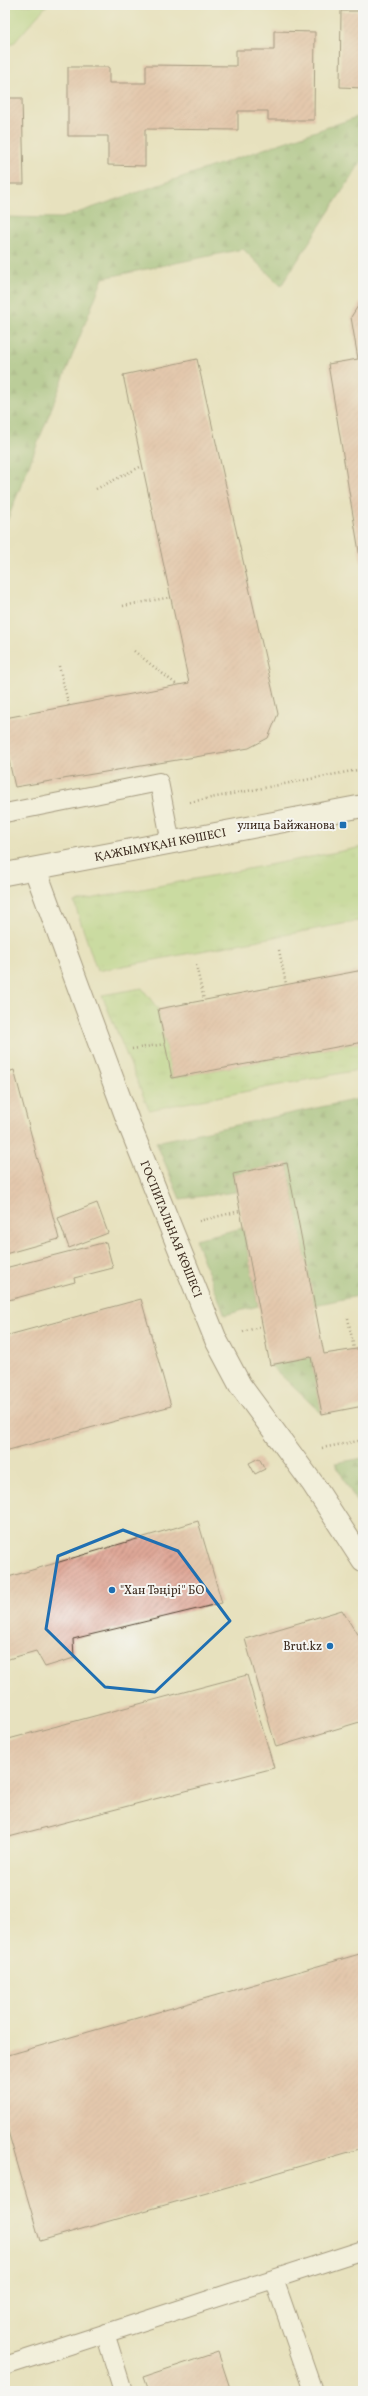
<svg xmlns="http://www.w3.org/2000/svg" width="368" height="2396" font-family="Vollkorn,serif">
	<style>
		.grass { fill: url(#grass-tufts); stroke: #717e4e }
		.forest { fill: url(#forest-firs); stroke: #606f46 }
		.pitch { fill: #a7d27e; stroke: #717e4e }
		.building { fill: url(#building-hatch) }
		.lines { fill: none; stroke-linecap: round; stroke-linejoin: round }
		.lane-casing { stroke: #554536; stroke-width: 20 }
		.street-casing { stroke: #554536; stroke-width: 24 }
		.secondary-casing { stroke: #554536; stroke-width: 24 }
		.path { stroke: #554536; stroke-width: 2.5; stroke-dasharray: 1 3; stroke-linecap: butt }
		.lane { stroke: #fff; stroke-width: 18 }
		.street { stroke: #fff; stroke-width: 22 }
		.secondary { stroke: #fff; stroke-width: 22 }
		.marked { fill: none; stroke: #1f6fb2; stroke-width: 3; stroke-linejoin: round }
		.poi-dot { fill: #1f6fb2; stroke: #f6f6f2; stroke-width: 1.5 }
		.labels { text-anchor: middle; stroke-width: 4; stroke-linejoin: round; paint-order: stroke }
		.poi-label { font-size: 12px; fill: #3b2a1e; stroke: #f6f6f2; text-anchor: end }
		.street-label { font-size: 12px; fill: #3b2a1e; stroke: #f6f6f2 }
	</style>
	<defs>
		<pattern id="grass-tufts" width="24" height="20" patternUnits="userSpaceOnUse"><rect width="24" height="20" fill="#a7d27e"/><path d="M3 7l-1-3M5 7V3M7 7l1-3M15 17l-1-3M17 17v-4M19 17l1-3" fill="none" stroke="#91b46c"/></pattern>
		<pattern id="forest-firs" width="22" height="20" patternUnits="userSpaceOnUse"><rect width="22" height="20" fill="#85b46d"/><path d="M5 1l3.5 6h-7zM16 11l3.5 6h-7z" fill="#6e9359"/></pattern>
		<pattern id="building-hatch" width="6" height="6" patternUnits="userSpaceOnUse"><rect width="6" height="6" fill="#dfa899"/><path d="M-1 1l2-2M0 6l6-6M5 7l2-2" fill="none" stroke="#b6897c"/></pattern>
	</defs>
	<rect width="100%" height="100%" fill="#f6f6f2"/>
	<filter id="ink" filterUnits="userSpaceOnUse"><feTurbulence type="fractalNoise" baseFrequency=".025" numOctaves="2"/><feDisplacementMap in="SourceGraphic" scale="8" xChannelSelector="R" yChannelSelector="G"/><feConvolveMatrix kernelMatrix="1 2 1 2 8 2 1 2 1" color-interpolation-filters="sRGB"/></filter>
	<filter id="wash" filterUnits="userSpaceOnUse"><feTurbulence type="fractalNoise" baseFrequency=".012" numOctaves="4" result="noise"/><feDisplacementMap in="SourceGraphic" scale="16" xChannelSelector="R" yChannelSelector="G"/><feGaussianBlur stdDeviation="0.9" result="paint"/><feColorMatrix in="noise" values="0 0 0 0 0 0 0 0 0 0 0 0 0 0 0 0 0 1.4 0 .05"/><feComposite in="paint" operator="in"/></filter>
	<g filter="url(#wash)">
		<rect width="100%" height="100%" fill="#e7e1be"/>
		<path class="grass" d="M363,847v73l-266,51 -23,-69z
			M142,988l16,21 14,69 191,-36v27l-214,41 -47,-115z"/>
		<path class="forest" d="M363,115v44l-82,127 -38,-37 -140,29 -98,248v-309l57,1z
			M363,1098v197l-49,10 -27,-142 -54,11 3,18 -56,7 -24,-57z
			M243,1228l15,78 -33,9 -30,-76z
			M311,1357l11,57 -52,-49z
			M363,1458v53l-1,1 -27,-49z"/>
		<path class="pitch" d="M5,5h42l-34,39 -8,1z"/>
		<g id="blocks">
			<path class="building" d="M341,11h22v77l-23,-1z
				M274,31l41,1 -1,88h-46v-9h-30v19l-93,-1v37l-37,-1v-29h-40v-69h41v16h37v-18l90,1v-16h38z
				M5,98h17l2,86h-19z
				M363,298v271l-1,1 -34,-206 30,-5 -7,-42z
				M197,359l81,355 -10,24 -19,10 -234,39 -10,-43v-26l184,-35 -66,-308z
				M363,970v72l-191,36 -14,-69z
				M14,1070l45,169 -54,15v-181z
				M287,1163l37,191 39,-6v58l-41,8 -11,-57 -41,8 -37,-191z
				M97,1203l11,30 -39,15 -11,-30z
				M106,1242l7,26 -39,10 1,4 -70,19v-33z
				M141,1299l30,107 -166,45v-115z
				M259,1458l6,11 -10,5 -6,-11z
				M198,1521l24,82 -149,36 1,19 -29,9 -9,-16 -31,9v-82z
				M342,1610l21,34v77l-87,26 -31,-108z
				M247,1675l27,93 -269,70v-98z
				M363,1953v195l-323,93 -35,-120v-65z
				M218,2352l13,39h-83l-5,-14z"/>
		</g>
	</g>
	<g filter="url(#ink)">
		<use href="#blocks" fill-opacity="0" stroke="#554536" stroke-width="1"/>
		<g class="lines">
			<g class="lane-casing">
				<path id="lane" d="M5,813l154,-31 12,61
					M274,2279l39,112
					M105,2333l18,58
					M5,2366l358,-116"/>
			</g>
			<g class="street-casing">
				<g id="street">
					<path id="s1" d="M35,869l96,260 85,211 24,45 73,99 50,77"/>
				</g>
			</g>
			<g class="secondary-casing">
				<g id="secondary">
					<path id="s2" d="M5,874l358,-68"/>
				</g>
			</g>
			<path class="path" d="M96,489l46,-23
				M123,606l48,-9
				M134,651l43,34
				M59,666l10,40
				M190,802l173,-33
				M279,950l7,34
				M196,965l8,35
				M132,1049l33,-5
				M199,1221l41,-10
				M348,1318l6,31
				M243,1332l19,-6
				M322,1448l41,-8"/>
			<use href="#lane" class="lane"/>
			<use href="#street" class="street"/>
			<use href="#secondary" class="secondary"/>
		</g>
	</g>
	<path d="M0 0H368V2396H0ZM123,1530l55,21 52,70 -75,71 -50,-5 -59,-58 12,-73z" fill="#e7e1be" fill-opacity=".55" fill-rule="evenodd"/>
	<path class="marked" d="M123,1530l55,21 52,70 -75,71 -50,-5 -59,-58 12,-73z"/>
	<g class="poi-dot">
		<rect x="339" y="821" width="8" height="8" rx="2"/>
		<circle cx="112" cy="1590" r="4"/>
		<circle cx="330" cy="1646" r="4"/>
	</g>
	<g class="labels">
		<g class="poi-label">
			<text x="335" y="829">улица Байжанова</text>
			<text x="120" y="1594" text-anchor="start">"Хан Тәңірі" БО</text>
			<text x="322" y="1650">Brut.kz</text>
		</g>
		<g class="street-label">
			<text dy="4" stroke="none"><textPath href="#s2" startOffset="158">ҚАЖЫМҰҚАН КӨШЕСІ</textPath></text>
			<text dy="4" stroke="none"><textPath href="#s1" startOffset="385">ГОСПИТАЛЬНАЯ КӨШЕСІ</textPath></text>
		</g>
	</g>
	<rect width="368" height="2396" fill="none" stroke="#f6f6f2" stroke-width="20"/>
</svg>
